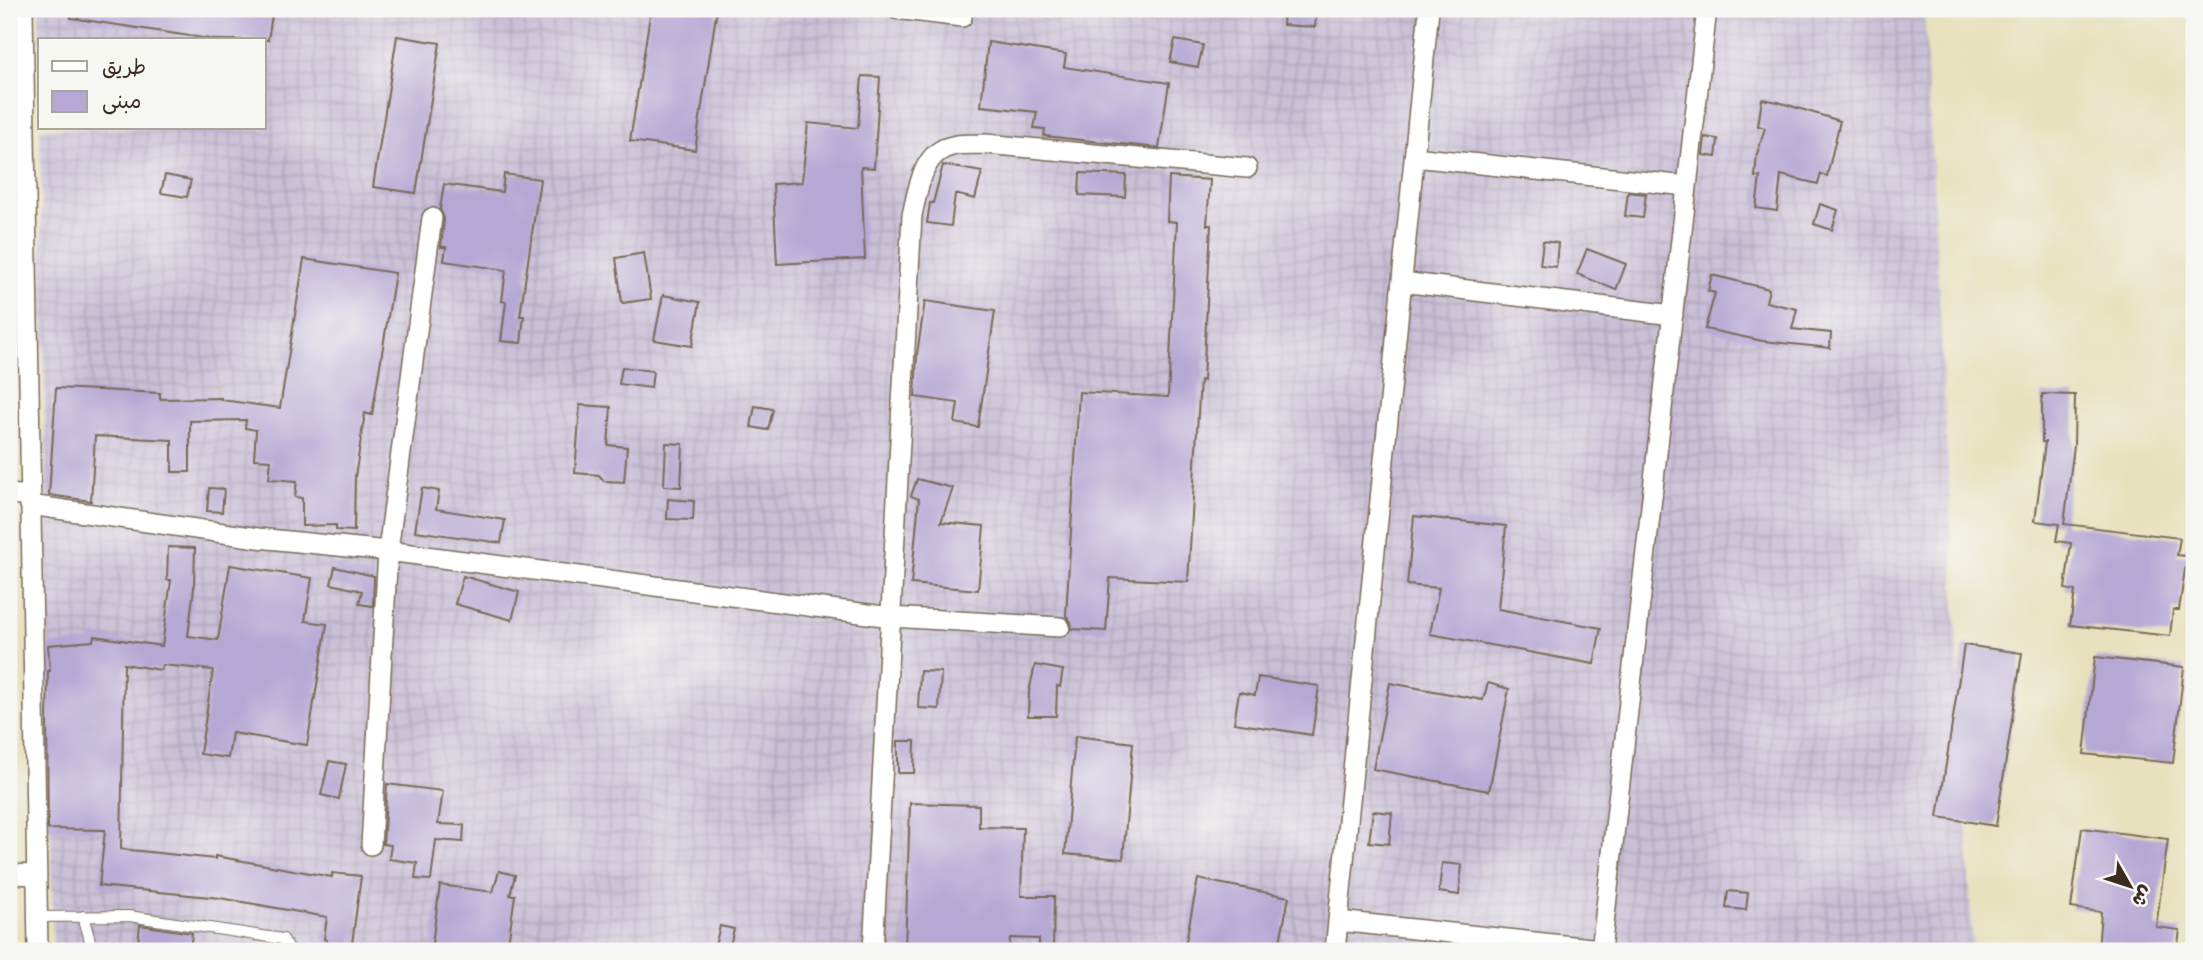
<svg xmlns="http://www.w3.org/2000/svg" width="2203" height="960" font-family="'Indie Flower','Playpen Sans Arabic',sans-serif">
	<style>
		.industrial { fill: url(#industrial-grid) }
		.building { fill: #b6a8d4 }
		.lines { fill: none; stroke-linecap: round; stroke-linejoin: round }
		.lane-casing { stroke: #786a56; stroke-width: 12 }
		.street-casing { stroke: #786a56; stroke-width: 22 }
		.lane { stroke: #fff; stroke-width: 10 }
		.street { stroke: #fff; stroke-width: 19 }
	</style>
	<defs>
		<pattern id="industrial-grid" width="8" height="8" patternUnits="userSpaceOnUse" patternTransform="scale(1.75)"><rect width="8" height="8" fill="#c9bfd7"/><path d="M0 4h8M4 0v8" fill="none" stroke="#aea4b8"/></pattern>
	</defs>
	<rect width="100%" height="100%" fill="#f6f6f2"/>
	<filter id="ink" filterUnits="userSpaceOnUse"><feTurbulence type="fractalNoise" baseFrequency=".0143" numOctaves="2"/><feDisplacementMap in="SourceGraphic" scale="14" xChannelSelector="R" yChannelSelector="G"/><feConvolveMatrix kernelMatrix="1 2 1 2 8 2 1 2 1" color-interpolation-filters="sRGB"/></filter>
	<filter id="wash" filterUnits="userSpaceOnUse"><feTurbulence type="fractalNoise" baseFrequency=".00686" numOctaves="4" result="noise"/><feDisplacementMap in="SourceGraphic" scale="28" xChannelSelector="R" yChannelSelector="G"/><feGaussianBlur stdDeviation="1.57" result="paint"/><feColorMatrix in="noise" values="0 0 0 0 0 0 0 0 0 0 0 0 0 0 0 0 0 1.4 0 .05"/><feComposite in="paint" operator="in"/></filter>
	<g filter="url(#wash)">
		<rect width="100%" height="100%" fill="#e8e1be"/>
		<path class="industrial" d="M39,9h1885l49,942h-1920l-13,-823h224v-88h-224v74z"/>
		<g id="blocks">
			<path class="building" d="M72,9h201l-5,31h-52l-145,-22z
				M651,9h66l-22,141 -65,-9z
				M1284,9h33l-2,18 -32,-2z
				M397,36l43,7 -24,150 -43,-6z
				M1175,40l28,5 -5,22 -28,-5z
				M988,42l78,12 -2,13 105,16 -10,65 -115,-12 1,-7 -11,-1 3,-16 -56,-6z
				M862,76l18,1 -6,91 -13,-1 4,92 -88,5 -4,-80 29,-2 6,-59 50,5z
				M1762,99l16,3 62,19 -13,55 -6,-2 -3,10 -37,-9 -4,36 -21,-3 4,-31h-5l2,-23 8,-26 -7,-2z
				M1705,137l13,2 -2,18 -13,-2z
				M943,165l39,7 -7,27 -20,-5 -4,32 -24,-3 3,-20h3z
				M1080,173l46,2 -1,22 -46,-2z
				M504,174l36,5 -20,137h4l-3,27 -20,-2 5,-39 -4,-1 4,-31 -62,-9 2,-14h-5l3,-28 -4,-10 4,-25 58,8z
				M165,175l26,5 -4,17 -26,-4z
				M1169,177l41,3 -3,45h4l-8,156 -3,-1 -12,202 -78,-4 -4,53 -34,-2 -1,-7 -5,-6 13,-224 89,5 9,-175 -10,-1z
				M1628,192l18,2 -3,24 -18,-2z
				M1820,204l18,6 -6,20 -18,-6z
				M1543,241l15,2 -2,24 -16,-2z
				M1587,249l39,15 -10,26 -39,-16z
				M644,253l7,46 -29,4 -6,-45z
				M304,259l91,14 -23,142 -7,-2 -10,64 -1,54 -18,-1v-5l-34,1v-28l-7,-1 2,-16 -28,-2 2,-19 -17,-1 2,-29 -11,-2 1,-8 -56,1v51h-18v-32l-77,-4 -4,65 -42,-6 7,-107 104,5v6l61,-1v2l59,8z
				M1712,275l57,14 -3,13 31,7 -5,20 39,4 -1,15 -67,-7 -58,-12 10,-36 -7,-2z
				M663,295l37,7 -8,44 -38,-6z
				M925,301l70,10 -17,116 -23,-4 3,-20 -43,-6 2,-43z
				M622,367l31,4 -2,17 -32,-4z
				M2042,394l33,1 -1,51 -10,78 116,14 -3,17 10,1 -8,54h-6l-3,26 -100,-11 5,-34 -10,-2 6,-46 -15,-2 3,-17 -24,-3 10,-79h-3z
				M580,405l31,2 -3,38 19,2 -3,35 -20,-1 -5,-6 -24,-2z
				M755,406l18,3 -5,21 -17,-3z
				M666,443l17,1 -2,43 -17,-1z
				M917,479l36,9 -12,34 43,4 -6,64 -67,-6 8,-85 -8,-3z
				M209,488l15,1 -2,23 -15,-1z
				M422,488l17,3 -3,18 69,11 -4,23 -86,-12z
				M668,499l26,2 -1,19 -26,-1z
				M1414,516l92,10 -8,83 103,19 -7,36 -164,-30 9,-46 -32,-3z
				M168,547l27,1 -1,40 -6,48 30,4 12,-75 82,13 -7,43 22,3 -20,121 -75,-12 -4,25 -28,-4 13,-84 -51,-5 -1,5 -37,-6 -3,185 94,10v-3l117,21v-4l29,3 -10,75h-25l1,-11 -3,-1 3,-22 -107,-19 -121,-12 6,-56 -57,-1 -1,-107 1,-51h2l-2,-26 45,-4 1,-5 68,10 9,-66h-4z
				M335,567l39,9 -1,30 -14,-2 3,-13 -31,-7z
				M463,576l56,16 -7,28 -57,-16z
				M1964,645l58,8 -26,173 -58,-9z
				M2095,657l89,10 -11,96 -89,-9z
				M1035,665l28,5 -3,17 -3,-1 -1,30h-28l1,-24z
				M920,671l21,1 -2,37 -21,-1z
				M1258,677l61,9 -7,49 -78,-12 5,-31 16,3z
				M1390,683l93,17 5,-17 21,6 -20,102 -116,-22z
				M1075,736l58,7 -10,116 -58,-5z
				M898,741h17l-1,32h-16z
				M329,761l17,3 -7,35 -18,-4z
				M387,784l56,7 -5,33 26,1 -1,17 -27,-2 -5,40 -16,-1 2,-16 -28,-4 2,-14 -8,-1z
				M910,803l69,2v22l44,1 -2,68h33l-1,55h-14v-12l-29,-1 -1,13h-104z
				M1373,811l19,2 -3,31 -20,-2z
				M2082,828l86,11 -12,88 24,3 -3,21h-79l3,-39 -30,-4z
				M1442,863l20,2 -3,30 -20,-3z
				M499,871l16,4 -5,20h5l-8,56h-76l9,-66 53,7z
				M1198,879l91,18 -11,54h-94z
				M1728,891l20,2 -2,17 -20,-2z
				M140,925l52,8 -2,18h-53z
				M720,926l14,3 -5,21 -14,-4z"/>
		</g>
	</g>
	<g filter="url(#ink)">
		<use href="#blocks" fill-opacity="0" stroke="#786a56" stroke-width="2"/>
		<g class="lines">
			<g class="lane-casing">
				<path id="lane" d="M83,916l10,35
					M38,917l91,-1 154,23 7,12"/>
			</g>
			<g class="street-casing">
				<path id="street" d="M23,9l15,942
					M896,9l66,8 1,-8
					M1414,157l273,29
					M1402,282l271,33
					M9,494l21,2
					M30,505l228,33 130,13 503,66 169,10
					M371,845l17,-294 44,-333
					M9,874l28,1
					M1338,921l263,28
					M873,951l39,-736c6,-25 10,-63 40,-69 10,-3 23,-1 34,-2l261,24
					M1335,951l94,-942
					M1601,951l106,-942"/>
			</g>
			<use href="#lane" class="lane"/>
			<use href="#street" class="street"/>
		</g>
	</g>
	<rect width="2203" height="960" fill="none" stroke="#f6f6f2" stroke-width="35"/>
	<rect x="38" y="38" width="228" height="91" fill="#f6f6f2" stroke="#aba49d" stroke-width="2"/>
	<rect x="52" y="61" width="35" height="10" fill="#ffffff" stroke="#aba49d" stroke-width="2"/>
	<text x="102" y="74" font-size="21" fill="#3b2a1e">طريق</text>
	<rect x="52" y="91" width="35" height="21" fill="#b6a8d4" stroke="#aba49d" stroke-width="2"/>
	<text x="102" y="108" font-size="21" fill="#3b2a1e">مبنى</text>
	<g transform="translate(2130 886) rotate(129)" stroke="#f6f6f2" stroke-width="5" paint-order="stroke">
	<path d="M0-5L12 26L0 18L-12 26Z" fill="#3b2a1e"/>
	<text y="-10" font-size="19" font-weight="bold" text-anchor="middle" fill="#3b2a1e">ش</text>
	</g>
</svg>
